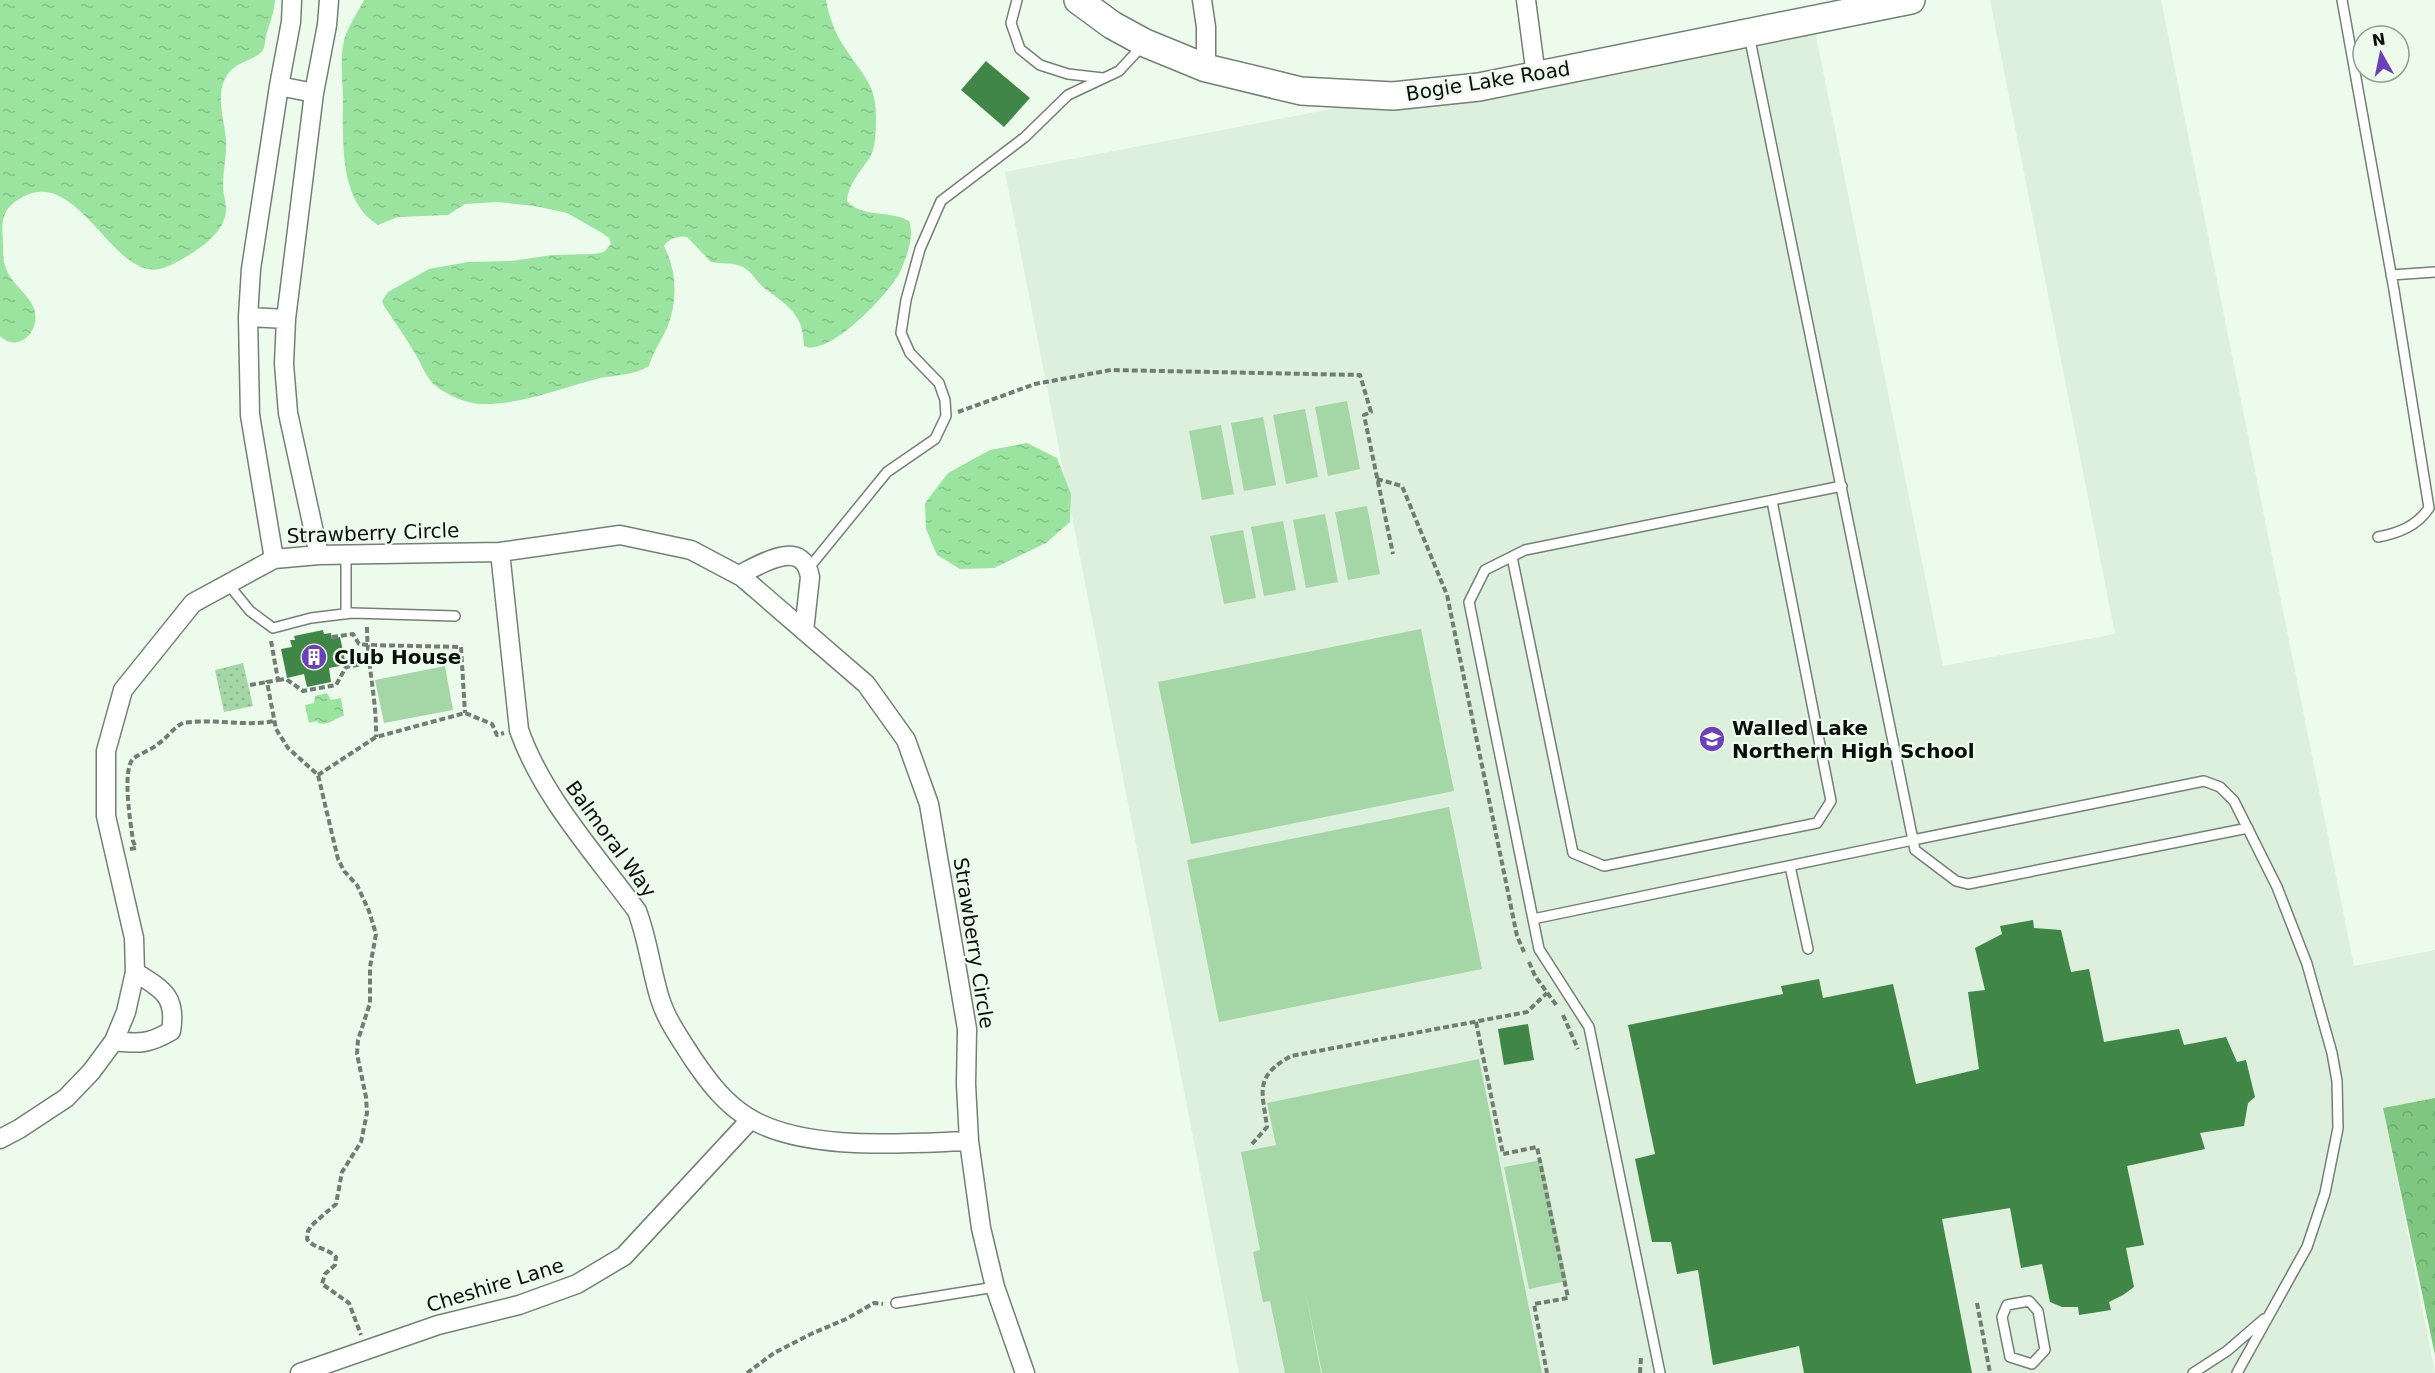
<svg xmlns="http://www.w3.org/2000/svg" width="2435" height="1373" font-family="'DejaVu Sans',sans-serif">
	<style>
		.built { fill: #ddefdd }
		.green { fill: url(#green-dots) }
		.forest { fill: url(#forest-crowns) }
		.pitch { fill: #a4d7a5 }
		.water { fill: url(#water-ripples) }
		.building { fill: #408747 }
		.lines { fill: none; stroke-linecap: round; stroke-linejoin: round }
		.lane-casing { stroke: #738074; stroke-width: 12 }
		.street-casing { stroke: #738074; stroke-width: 21 }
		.secondary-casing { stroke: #738074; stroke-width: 30 }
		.path { stroke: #737c73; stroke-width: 4; stroke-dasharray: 6 3; stroke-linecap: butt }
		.lane { stroke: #fff; stroke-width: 9 }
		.street { stroke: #fff; stroke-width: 18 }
		.secondary { stroke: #fff; stroke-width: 27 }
		.labels { text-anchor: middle; stroke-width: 4.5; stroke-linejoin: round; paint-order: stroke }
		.street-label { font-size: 20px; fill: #0a0e0a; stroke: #edfbed }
		.poi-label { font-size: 20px; font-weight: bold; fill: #0a0e0a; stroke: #edfbed; text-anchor: start }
	</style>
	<defs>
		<pattern id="green-dots" width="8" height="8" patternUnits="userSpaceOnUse" patternTransform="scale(1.5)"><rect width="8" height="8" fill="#a4d7a5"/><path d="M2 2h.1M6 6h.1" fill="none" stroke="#8cb78d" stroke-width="1.8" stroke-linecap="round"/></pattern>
		<pattern id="forest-crowns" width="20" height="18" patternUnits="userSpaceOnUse" patternTransform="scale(1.5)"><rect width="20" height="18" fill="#7ec682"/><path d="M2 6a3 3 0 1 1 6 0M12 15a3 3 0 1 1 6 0" fill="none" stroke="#6ca96f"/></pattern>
		<pattern id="water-ripples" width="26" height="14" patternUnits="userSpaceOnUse" patternTransform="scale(1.5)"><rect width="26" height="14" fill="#9be49f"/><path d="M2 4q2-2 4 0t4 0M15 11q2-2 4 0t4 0" fill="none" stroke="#84c288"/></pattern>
	</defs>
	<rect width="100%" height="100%" fill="#edfbed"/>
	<path class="built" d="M1990,0h171l193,966 81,-16v148l-52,10 52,265h-1196l-234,-1201 807,-156 131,650 172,-32z"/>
	<path class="green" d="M243,663l10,43 -29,6 -9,-42z"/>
	<path class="forest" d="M2435,1098v257l-52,-247z"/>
	<path class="pitch" d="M1347,401l13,68 -32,7 -13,-69z
		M1305,409l13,68 -32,7 -13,-69z
		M1263,417l13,68 -32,6 -13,-68z
		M1221,425l13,69 -32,6 -13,-69z
		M1367,506l13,68 -32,6 -13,-68z
		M1325,514l13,68 -32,6 -13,-68z
		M1283,521l13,69 -32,6 -13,-69z
		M1243,530l13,68 -32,6 -14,-68z
		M1421,629l33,162 -263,53 -33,-162z
		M445,666l8,44 -69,13 -9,-43z
		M1449,807l33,162 -263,53 -32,-162z
		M1479,1059l63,314h-220l-17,-84 16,84h-36l-15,-72 -7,1 -10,-50 7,-2 -19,-98 35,-7 -9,-42z
		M1542,1160l25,121 -38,8 -25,-122z"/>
	<path class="water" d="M0,0h275c-1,13 -5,23 -9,35 -1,4 -1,9 -2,13 -8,17 -40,9 -43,47 -1,15 4,31 5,45 1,15 -3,30 -3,45 0,11 5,21 2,32 -4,15 -20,28 -33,36 -9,6 -21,13 -32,16 -43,9 -75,-81 -121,-77 -14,1 -32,12 -35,25 -3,9 -1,19 -1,28 0,8 0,18 4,26 6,14 25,26 28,41 4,21 -17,41 -35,24z
		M364,0h462c3,18 10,36 21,51 16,24 29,34 29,65 0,12 0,26 -4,37 -8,16 -24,29 -25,48 14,17 44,9 62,20 6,15 -3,38 -10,53 -11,20 -70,84 -95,72 -1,-34 -17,-40 -41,-59 -7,-6 -12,-16 -20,-20 -9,-5 -22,-3 -32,-5l-24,-25c-8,-2 -19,2 -23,9 13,25 14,55 3,82 -6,13 -14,24 -18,38 -14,9 -33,9 -49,12 -35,9 -80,27 -117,26 -15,0 -35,-8 -47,-18 -11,-9 -14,-22 -22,-34 -9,-16 -20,-31 -30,-46l-2,-5 6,-9 41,-23 39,-7 44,-1 40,-6 42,-1 10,-2 7,-8 -2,-6 -7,-5 -35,-20 -32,-7 -38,-4 -32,2 -17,11 -50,2 -20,8c-39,-23 -35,-84 -35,-123 0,-21 -4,-44 2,-65 4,-12 13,-25 19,-37z
		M1027,443l30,15 14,36 -1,28 -24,21 -52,25 -34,1 -23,-14 -11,-26 -1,-26 23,-30 42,-23z
		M327,693l4,7 10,-2 3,18c-10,2 -14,10 -26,7l-1,-2 -8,2 -4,-18 9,-2 1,-7z"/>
	<path class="building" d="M986,61l44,37 -26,29 -43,-37z
		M323,630l1,4 7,-1 1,6 8,-2 6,28 -17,3 2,14 -24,5 -3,-13 -17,4 -6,-29 11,-2 -2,-7h5l-1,-4z
		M2033,920l1,8 27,2 10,42 18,-3 15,73 75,-13 5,16 42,-8 11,25 9,-2 9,37 -7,6 -4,23 -44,7 5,16 -78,17 17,79 -18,3 8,39 -11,8 -14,7 2,8 -32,5 -1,-8h-16l-12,-5 -8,-38 -21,4 -11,-60 -68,11 30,154h-168l-5,-27 -86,19 -15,-95 -21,4 -6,-32h-19l-17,-83 20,-5 -27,-129 155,-31 -2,-8 38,-7 4,19 70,-14 23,100 63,-15 -11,-77 17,-2 -10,-42 27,-14 -2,-8z
		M1528,1024l6,36 -30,5 -6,-36z"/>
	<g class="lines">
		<g class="lane-casing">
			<path id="lane" d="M1017,0l-6,23 9,26 20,16 28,9 35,4
				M2342,0l52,290 35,218c-12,18 -30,25 -51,29
				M1749,35l164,805 291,-59 16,6 14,14 43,86 30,77 25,89 5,28 1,47 -13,65 -18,54 -70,126
				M2391,275l44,-3
				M1512,557l61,296 31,13 213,-43 14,-22 -59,-300
				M808,569l79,-97 48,-33 11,-23 -1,-16 -6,-17 -29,-30 -9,-20 5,-33 14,-51 21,-48 84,-64 43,-42 51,-24 25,-27
				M228,584l22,27 23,17 38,-10 41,-5 103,3
				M346,614v-60
				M1790,866l18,83
				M1533,919l380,-79 2,10 41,31 12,3 280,-56
				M2029,1301l9,10 7,39 -13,14 -22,-7 -8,-40 5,-12z
				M896,1303l99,-16
				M1660,1373l-71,-346 -50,-78 -70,-347 16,-32 40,-20 317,-64
				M2193,1373l34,-22 37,-32"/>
		</g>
		<g class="street-casing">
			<path id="street" d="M1202,0l4,27v41
				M1526,0l10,76
				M279,86l35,7
				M248,317l38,2
				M500,552l19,178c23,66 77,125 118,181 11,29 14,59 23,88 7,22 21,41 33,60 15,22 32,45 56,59 56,34 156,25 220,23
				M319,555l-31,-142 -4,-49 2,-45 28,-226 13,-68 2,-25
				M274,559l-24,-144 -2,-98 3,-48 28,-183 12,-64 1,-22
				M739,575c22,-11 64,-38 71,2l-6,54
				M114,1041c25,3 35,3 57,-10 6,-35 -9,-42 -36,-59
				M0,1139l19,-10 47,-31 25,-26 23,-31 12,-29 9,-40 -1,-34 -28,-122v-65l17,-61 70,-87 81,-44 45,-4 181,-3 120,-17 71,15 51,27 124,107 40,56 23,64 38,225 -1,55 3,57 12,87 14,59 30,86
				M300,1373l138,-48 81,-20 58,-21 47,-28 127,-137"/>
		</g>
		<g class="secondary-casing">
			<path id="secondary" d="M1078,0l34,25 33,18 61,25 95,23 92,5 86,-9 432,-87"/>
		</g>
		<path class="path" d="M958,412l77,-28 76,-14 249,5 11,37 -7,3 29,139
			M1377,479l25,7 45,109 70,341 7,16
			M367,627c0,37 10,73 9,110
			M332,637l21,-3 6,10 8,1 94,2 4,66
			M271,641l7,39 -11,2 9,47 12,19 30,27 20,84 6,12 13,14 12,26 7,23 -6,33v36l-12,37 -1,14 9,43 1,16 -6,29 -19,30 -6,32 -24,21 -4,6 -1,8c7,10 21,9 29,18l-1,8 -10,9 -3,10 27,19 12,32
			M278,680l8,-1 17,12 33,-6 10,-18 22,-4
			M250,685l17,-3
			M318,775l58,-38 89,-24 27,11 5,11 7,-2
			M130,849l6,-1 -3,-7c-2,-16 -12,-73 1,-83 7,-5 17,-8 24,-14 9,-6 15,-16 25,-21 31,-5 61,4 91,-2
			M1529,962l6,14 22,30
			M1563,1015l15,34
			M1476,1022l27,132 34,-7 31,151 -34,6 13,69
			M1252,1144l15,-17c-5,-37 -13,-50 24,-71l236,-44 20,-19
			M1977,1303l13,70
			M747,1373l27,-20 37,-19 35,-15 28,-16 9,1
			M1640,1373l1,-17"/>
		<use href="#lane" class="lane"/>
		<use href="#street" class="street"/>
		<use href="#secondary" class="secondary"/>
	</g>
	<defs>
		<g id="building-disc" transform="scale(1.35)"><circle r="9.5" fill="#6b40b8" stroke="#edfbed"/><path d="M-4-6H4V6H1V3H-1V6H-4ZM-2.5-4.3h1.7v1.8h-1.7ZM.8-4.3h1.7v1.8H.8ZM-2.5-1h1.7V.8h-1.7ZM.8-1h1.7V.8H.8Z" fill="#fff"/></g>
		<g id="school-disc" transform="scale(1.35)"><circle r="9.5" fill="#6b40b8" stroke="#edfbed"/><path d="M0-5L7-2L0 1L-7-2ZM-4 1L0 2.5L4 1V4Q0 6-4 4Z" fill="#fff"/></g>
	</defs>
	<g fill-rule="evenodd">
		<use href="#building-disc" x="314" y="657"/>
		<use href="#school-disc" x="1712" y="739"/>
	</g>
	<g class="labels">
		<g class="street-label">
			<text transform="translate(1488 81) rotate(-9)" y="7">Bogie Lake Road</text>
			<text transform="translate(373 533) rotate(-2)" y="7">Strawberry Circle</text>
			<text transform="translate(611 839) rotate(54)" y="7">Balmoral Way</text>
			<text transform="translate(974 943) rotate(81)" y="7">Strawberry Circle</text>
			<text transform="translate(495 1285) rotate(-17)" y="7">Cheshire Lane</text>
		</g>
		<g class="poi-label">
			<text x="334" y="664">Club House</text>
			<text x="1732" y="735">Walled Lake<tspan x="1732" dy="23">Northern High School</tspan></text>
		</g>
	</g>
	<g transform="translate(2381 54) rotate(351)"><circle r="28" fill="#edfbed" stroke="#929c92" stroke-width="1.5"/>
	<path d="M0-4.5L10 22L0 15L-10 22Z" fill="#6b40b8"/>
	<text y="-9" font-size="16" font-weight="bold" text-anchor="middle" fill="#0a0e0a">N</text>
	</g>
</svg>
